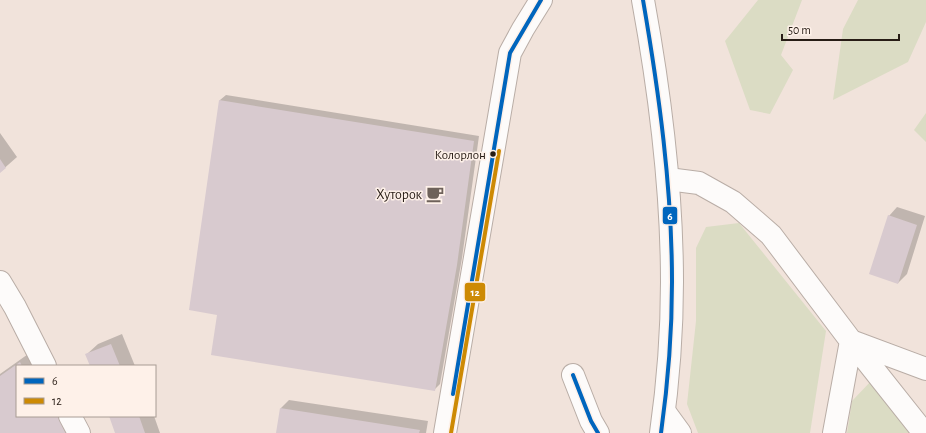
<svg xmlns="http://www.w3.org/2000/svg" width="926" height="433" font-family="'Alegreya Sans',sans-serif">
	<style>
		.green { fill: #dbdcc4 }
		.shadow { fill: #0003 }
		.building { fill: #d8cacf }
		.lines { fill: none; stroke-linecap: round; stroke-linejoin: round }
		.minor-casing { stroke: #b9ada6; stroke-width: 24 }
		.highway-casing { stroke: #b9ada6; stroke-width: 24 }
		.minor { stroke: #fdfbfa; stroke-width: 22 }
		.highway { stroke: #fdfbfa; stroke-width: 22 }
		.bus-1-casing { stroke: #fef1e9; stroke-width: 7 }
		.bus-2-casing { stroke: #fef1e9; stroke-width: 7 }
		.bus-1 { stroke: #0065bd; stroke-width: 4 }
		.bus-2 { stroke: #cd8a04; stroke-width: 4 }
		.bus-dot { fill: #271c15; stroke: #fef1e9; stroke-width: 1.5 }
		.labels { text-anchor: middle; stroke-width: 3; stroke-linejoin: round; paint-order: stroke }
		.bus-label { font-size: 13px; fill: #271c15; stroke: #fef1e9; text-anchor: end }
		.poi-label { font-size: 14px; fill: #271c15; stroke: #fef1e9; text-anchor: end }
		.line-badge { stroke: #fef1e9; stroke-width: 1.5 }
		.badge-label { font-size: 11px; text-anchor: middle; font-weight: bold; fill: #fff }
	</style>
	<rect width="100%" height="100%" fill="#f1e3db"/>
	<path class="green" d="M758,0h44l-21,55 12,15 -23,44 -20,-4 -25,-69z
		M858,0h68v22l-18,40 -75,38 10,-71z
		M926,113v29l-12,-12z
		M739,223l87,108 -16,102h-112l-11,-29 9,-83v-73l10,-21z
		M873,379l43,54h-69l5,-32z"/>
	<path class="shadow" d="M226,95l253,41 -17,122 -22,126 -6,6 -216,-76 2,-214z
		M0,133l17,24 -17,15z
		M897,207l28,9 -18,58 -9,9 -9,-67z
		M122,334l13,32h-44l-4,-12 11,-10z
		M31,352l10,14h-24v50h59l11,17h-86l-1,-2v-57z
		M289,400l139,21 -2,12h-149l4,-25z
		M110,416h44l6,17h-43z"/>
	<path class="building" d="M219,100l255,41 -17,124 -22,126 -224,-36 6,-40 -28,-5z
		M0,159l6,9 -6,5z
		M888,215l29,10 -19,59 -29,-10z
		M111,344l9,22h-30l-5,-12z
		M20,362l2,4h-5v50h40l12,17h-69v-57z
		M280,408l140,22 -1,3h-143z
		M109,416h30l6,17h-30z"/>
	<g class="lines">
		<g class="minor-casing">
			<path id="minor" d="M668,179l31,4 34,19 38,33 80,106 73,92
				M0,282l15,25 30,59
				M573,375l18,46 7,12
				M664,411l16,22
				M70,416l9,17
				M445,433l65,-380 13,-24 18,-29
				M834,433l17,-92 75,28"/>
		</g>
		<g class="highway-casing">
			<path id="highway" d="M643,0c17,93 29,187 29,282 0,50 -4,102 -11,151"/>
		</g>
		<use href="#minor" class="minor"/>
		<use href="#highway" class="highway"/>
		<g class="bus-1-casing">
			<path id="bus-1" d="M643,0c16,93 29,187 29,282 0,51 -4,101 -11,151
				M573,375l18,46 7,12
				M453,394l57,-341 31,-53"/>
		</g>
		<g class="bus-2-casing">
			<path id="bus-2" d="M451,433l48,-282"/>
		</g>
		<use href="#bus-1" class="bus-1"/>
		<use href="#bus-2" class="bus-2"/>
	</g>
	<defs>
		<g id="cafe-bare" transform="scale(1.38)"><path d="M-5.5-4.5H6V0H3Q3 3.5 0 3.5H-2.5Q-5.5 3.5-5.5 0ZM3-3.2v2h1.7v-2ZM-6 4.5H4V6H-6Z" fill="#6e625a" stroke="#fef1e9" stroke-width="2.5" paint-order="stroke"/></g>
	</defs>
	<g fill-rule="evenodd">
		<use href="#cafe-bare" x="435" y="194"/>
	</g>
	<circle class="bus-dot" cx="493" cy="154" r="3.5"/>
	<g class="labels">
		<g class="bus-label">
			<text x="486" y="159">Колорлон</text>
		</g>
		<g class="poi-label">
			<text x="422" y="199">Хуторок</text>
		</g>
	</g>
	<g class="line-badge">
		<rect x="662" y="206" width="16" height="19" rx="4" fill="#0065bd"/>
		<rect x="464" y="282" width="22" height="20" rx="4" fill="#cd8a04"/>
	</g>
	<g class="badge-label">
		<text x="670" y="220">6</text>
		<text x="475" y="296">12</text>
	</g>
	<rect x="16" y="365" width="140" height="52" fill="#fef1e9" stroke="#a89c94"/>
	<rect x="24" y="378" width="20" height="6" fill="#0065bd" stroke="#a89c94"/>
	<text x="52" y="385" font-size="12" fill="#271c15">6</text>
	<rect x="24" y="398" width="20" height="6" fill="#cd8a04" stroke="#a89c94"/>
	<text x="52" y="405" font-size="12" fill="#271c15">12</text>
	<path d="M782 34v6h117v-6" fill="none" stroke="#271c15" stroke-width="2"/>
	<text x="788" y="34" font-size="12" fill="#271c15" stroke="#fef1e9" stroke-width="3" paint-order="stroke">50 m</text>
</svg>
